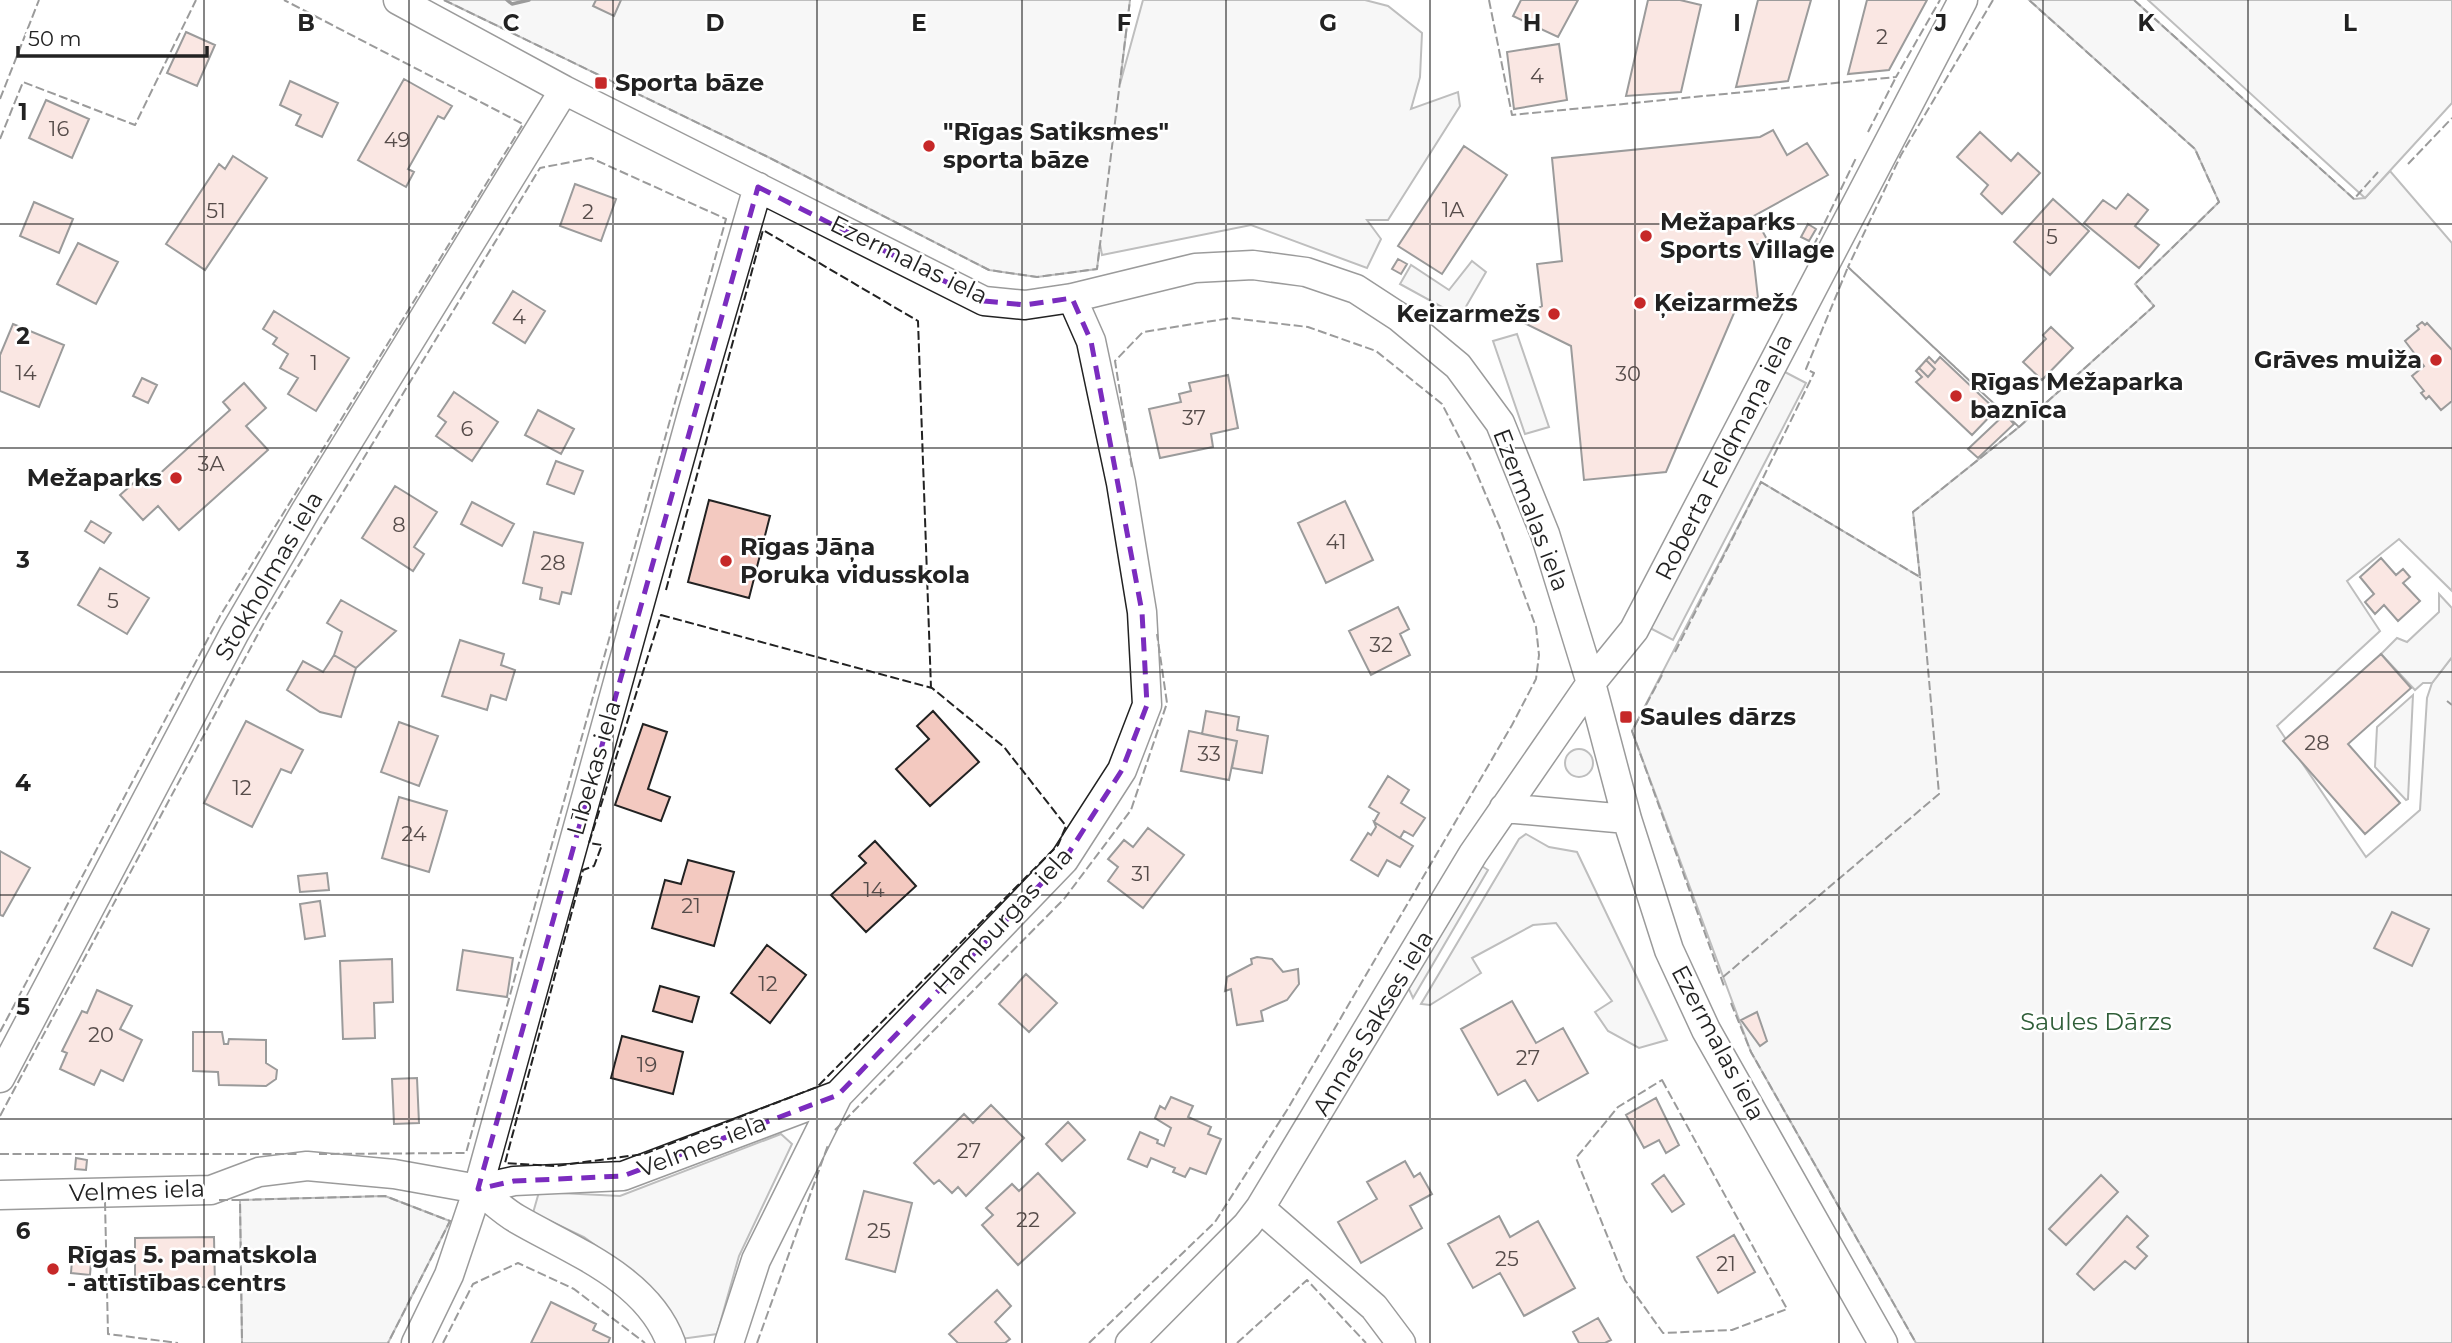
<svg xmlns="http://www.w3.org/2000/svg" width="2452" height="1343" font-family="Montserrat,sans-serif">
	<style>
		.green { fill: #eee; stroke: #6f6f6f; stroke-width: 2 }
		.parking { fill: #ededed; stroke: #6f6f6f; stroke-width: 2 }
		.building { fill: #f3c9c0; stroke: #222; stroke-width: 2 }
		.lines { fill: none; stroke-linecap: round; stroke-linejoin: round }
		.minor-casing { stroke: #222; stroke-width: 31 }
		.minor { stroke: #fff; stroke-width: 28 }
		.fence { stroke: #222; stroke-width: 2; stroke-dasharray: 9 3.5; stroke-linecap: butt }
		.wall { stroke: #222; stroke-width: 3.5 }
		.marked { fill: none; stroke: #7b2cbf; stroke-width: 5; stroke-dasharray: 14 9; stroke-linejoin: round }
		.grid { fill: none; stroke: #222; stroke-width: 2; stroke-opacity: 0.55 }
		.poi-dot { fill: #c62828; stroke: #fff; stroke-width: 2.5 }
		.labels { text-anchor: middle; stroke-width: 5; stroke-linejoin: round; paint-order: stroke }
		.number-label { font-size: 21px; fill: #564c4a }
		.poi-label { font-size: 24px; font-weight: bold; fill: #222; stroke: #fff; text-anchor: start }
		.street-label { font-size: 24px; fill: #222; stroke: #fff }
		.park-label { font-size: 24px; fill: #2f5e38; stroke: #fff }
		.grid-label { font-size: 23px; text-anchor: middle; font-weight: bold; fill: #222; stroke: #fff; stroke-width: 5; stroke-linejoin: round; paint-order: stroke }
	</style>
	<rect width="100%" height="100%" fill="#fff"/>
	<path class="green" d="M444,0h686l-10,84 23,-84h222l23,6 34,27 -2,44 -9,32 47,-17 2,14 -72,114h-21l14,19 -14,29 -116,-43 -149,30 -2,-11 -3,25 -60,8 -48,-7 -223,-114z
		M2029,0h105l220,199 11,-1 25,-27 62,72v348l-53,-52 -52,42 33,50 -103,95 89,131 54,-47 7,-112 5,-15 20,-26v686h-536l-165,-291 -119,-321 129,-249 159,95 -7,-65 106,-85 135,-121 -19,-22 84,-82 -24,-53z
		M2413,695l-5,104 -2,1 -31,-33 2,-40z
		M1565 763a14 14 0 1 1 28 0a14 14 0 1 1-28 0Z
		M1526,834l23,13 28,5 90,188 -28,8 -31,-17 -13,-19 17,-11 -56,-78 -23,2 -61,33 9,15 -51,32 -9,-1 98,-165z
		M1480,865l8,5 -75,128 -5,-11z
		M781,1134l11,10 -53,112 -22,78 -36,5 -57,-73 -40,-29 -51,-24 6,-21 81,4z
		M385,1196l65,25 -62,122h-146l-2,-143z"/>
	<path class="parking" d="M2148,0h304v103l-87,95z
		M1472,261l14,11 -26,45 -60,-33 11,-19 38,25z
		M1517,334l32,93 -24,7 -32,-93z
		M1783,371l23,12 -133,257 -23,-12z
		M2439,594l13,14v49l-20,26h-9l-8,7 -34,-36 16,-16 10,4 32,-30z"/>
	<path class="building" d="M596,0h25l-7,16 -21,-10z
		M1521,0h57l-20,37 -45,-21z
		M1648,0h32l21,5 -20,87 -55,4z
		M1758,0h53l-23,81 -52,6z
		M1867,0h60l-38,70 -41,4z
		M186,32l29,13 -18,41 -30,-13z
		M1559,44l8,56 -53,9 -7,-57z
		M404,79l48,27 -8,13 -6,-3 -30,53 6,3 -8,15 -48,-27z
		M290,81l48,22 -16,34 -26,-12 5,-10 -21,-10z
		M46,100l43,19 -17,39 -43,-20z
		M1773,130l14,25 20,-12 21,32 -74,41 15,27 -17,2 6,53 -18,1 -74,173 -82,8 -13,-134 -53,-26 24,-14 -5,-42 25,-3 -10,-103 208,-21z
		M1980,132l31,29 7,-8 22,20 -38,41 -21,-20 7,-9 -31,-28z
		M1464,146l43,29 -65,99 -44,-28z
		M233,156l34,22 -62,92 -39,-26 53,-80 6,5z
		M575,184l41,15 -15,42 -41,-15z
		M2128,194l20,16 -13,16 24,19 -20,23 -55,-45 19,-23 13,9z
		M2053,199l36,32 -39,44 -36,-33z
		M34,202l39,17 -14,34 -39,-17z
		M1808,224l8,5 -7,12 -8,-4z
		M78,243l40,19 -22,42 -39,-20z
		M1398,259l9,5 -6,10 -9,-5z
		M513,291l32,20 -20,32 -32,-20z
		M274,311l75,47 -33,53 -28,-17 10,-16 -18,-10 8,-14 -15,-10 4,-6 -14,-9z
		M2422,322l3,3 2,-2 25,27v51l-11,9 -12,-14 -3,3 -5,-6 3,-2 -12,-15 12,-10 -19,-25 14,-12 -2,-3z
		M13,324l51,21 -25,62 -39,-16v-36z
		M2051,327l22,21 -31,32 -19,-18 23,-23 -3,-4z
		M1929,357l6,6 5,-6 56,53 -24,25 -56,-53 6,-5 -6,-6z
		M1926,360l9,9 -7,8 -9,-9z
		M1228,375l10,53 -27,6 2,13 -53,11 -11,-49 32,-7 -2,-8 12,-3 -2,-8z
		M142,378l15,7 -9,18 -15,-7z
		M244,383l22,25 -20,18 22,24 -89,80 -21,-24 -15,14 -23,-25 18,-16 7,8 85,-77 -7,-8z
		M454,392l44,30 -26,39 -36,-25 10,-14 -8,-6z
		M538,410l36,19 -13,25 -36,-19z
		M2005,414l9,10 -36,34 -10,-9z
		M556,461l27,10 -9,23 -27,-10z
		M395,486l42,26 -23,35 10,7 -11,17 -51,-33z
		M709,500l61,16 -21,82 -61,-16z
		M1345,501l28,59 -47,23 -28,-60z
		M472,502l42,22 -12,22 -41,-22z
		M91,521l20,12 -7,10 -19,-12z
		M534,532l49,11 -12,51 -9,-2 -3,12 -19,-5 2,-11 -19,-5z
		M2381,558l15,17 7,-6 7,8 -7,6 17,18 -22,20 -14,-16 -9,9 -10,-12 9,-8 -14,-17z
		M100,568l49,30 -22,36 -49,-29z
		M341,600l55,31 -40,37 -22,-13 8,-23 -15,-9z
		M1398,607l11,22 -9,5 10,21 -39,20 -22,-44z
		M460,640l44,14 -3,11 14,5 -9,30 -15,-5 -4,15 -45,-14z
		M2381,654l30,34 -63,56 52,59 -35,31 -82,-93z
		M334,655l22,13 -15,49 -21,-5 -33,-22 16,-29 20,11z
		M933,711l46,51 -49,44 -34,-37 33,-30 -12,-13z
		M1206,711l33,6 -2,13 31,6 -6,37 -30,-5 5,-27 -35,-7z
		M246,721l57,29 -12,23 -10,-4 -29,58 -48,-24z
		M399,722l39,14 -19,50 -38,-14z
		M643,724l24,8 -19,57 22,8 -9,24 -46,-16z
		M1189,731l48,10 -8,39 -48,-9z
		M1388,776l21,14 -8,13 24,15 -12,18 -9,-5 -4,7 -26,-16 5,-9 -10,-6z
		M399,797l48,14 -18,61 -47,-14z
		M1374,822l39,24 -13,21 -13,-7 -9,16 -27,-16 17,-27 3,2 5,-8z
		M1148,828l36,27 -41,53 -35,-27 10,-14 -10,-8 16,-19 9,7z
		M875,841l41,45 -50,46 -35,-37 35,-32 -7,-7z
		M0,851l30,17 -27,48 -3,-1z
		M688,860l46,12 -20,74 -62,-18 13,-48 16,4z
		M327,873l2,17 -29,2 -2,-16z
		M320,901l5,35 -20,3 -5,-35z
		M2392,912l37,17 -17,37 -38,-18z
		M767,945l39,30 -36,48 -39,-30z
		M463,950l50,8 -6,39 -50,-7z
		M1257,957l15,2 11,13 15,-3 1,15 -12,16 -26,11 2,10 -26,4 -6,-36 -6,2 2,-14 25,-13 -1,-5z
		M392,959l1,43 -19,1 1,35 -32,1 -3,-78z
		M1026,974l31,29 -28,29 -30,-28z
		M660,986l39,11 -7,25 -39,-11z
		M97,990l35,16 -12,23 22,11 -19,41 -22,-11 -7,15 -34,-16 7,-16 -5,-2 20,-40 5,2z
		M1512,1001l24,42 27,-15 25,45 -50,28 -13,-21 -27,15 -37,-66z
		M1757,1012l10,29 -7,5 -19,-26z
		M193,1032h29l2,12h4l1,-5 37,1v23l11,7 -1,9 -10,7 -47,-1 -1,-13 -25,-1z
		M622,1036l61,16 -10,42 -62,-16z
		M417,1078l2,45 -25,1 -2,-45z
		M1171,1097l22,9 -5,11 23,10 -3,7 13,5 -15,35 -16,-6 -5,9 -12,-5 2,-4 -24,-10 -4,9 -19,-8 12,-27 18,8 -1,3 7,3 7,-18 -16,-10 5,-12 5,3z
		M1656,1098l23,47 -13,8 -7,-13 -15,8 -18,-33z
		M991,1105l33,33 -58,58 -8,-9 -6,6 -13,-13 -5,4 -20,-21 50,-49 9,9z
		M1068,1122l17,18 -23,21 -16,-17z
		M76,1158l11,2 -1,10 -11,-1z
		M1405,1161l9,16 6,-4 12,21 -22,12 12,22 -61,35 -23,-41 39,-23 -10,-17z
		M1038,1173l37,40 -57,52 -36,-40 11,-10 -7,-7 26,-24 7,7z
		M1664,1175l20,29 -12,8 -20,-28z
		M2101,1175l17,17 -52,53 -17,-16z
		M864,1191l48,12 -17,69 -49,-13z
		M1499,1216l11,21 28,-16 37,67 -51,28 -24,-43 -27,15 -25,-44z
		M2127,1216l21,20 -11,11 10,9 -12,13 -10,-8 -31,29 -17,-16z
		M1734,1235l21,37 -37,21 -21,-36z
		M214,1237l1,50h-21l1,-7h-60v-42z
		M73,1247l19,2 -2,26 -19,-2z
		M997,1290l14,16 -16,16 15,17 -5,4h-47l-9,-9z
		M551,1302l45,22 -3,6 17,8 -2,5h-77z
		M1598,1318l13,22 -6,3h-26l-6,-11z"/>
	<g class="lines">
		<g class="minor-casing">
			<path id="minor" d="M398,0l166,90 420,211 41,4 47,-7 123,-30 58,-3 53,7 50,17 43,28 59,49 42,57 45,111 46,149 36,136 42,131 37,80 177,313
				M1504,808l123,11
				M0,1078l234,-444 72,-124 258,-420
				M478,1189c13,10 25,22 39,30 55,32 130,59 154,124
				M0,1195l211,-5 48,-18 48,-6 87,8 84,15 36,-8 109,-5 215,-81
				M1260,1208l114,99 27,36
				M416,1343l33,-68 29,-86 214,-775 66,-227
				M729,1343l27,-83 82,-165 226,-235 58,-90 25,-65 -5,-93 -21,-129 -30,-142 -19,-43
				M1130,1343l117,-118 13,-17 213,-354 118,-171 43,-53 329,-630"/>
		</g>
		<use href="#minor" class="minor"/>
		<path class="fence" d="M444,0l322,156 223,114 48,7 60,-8 33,-269
			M1489,0l23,115 384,-38 44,-77
			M1993,0l-92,155 -53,112 171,160 135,-121 -19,-22 84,-82 -24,-53 -166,-149
			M2134,0l220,199 24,-27
			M0,99l39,-99
			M1868,132l28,-55
			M0,139l23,-57 112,43 61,-125
			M2408,164l44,-46
			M1769,243l41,10 47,-97
			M1848,267l171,160 -106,85 7,65 -159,-95 53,-109 -8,-4z
			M666,590l97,-360 155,91 13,367
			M661,615l271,73 72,59 62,79 -8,19 -241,242 -173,67 -89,12 -50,-3 78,-293 11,-4 8,-21 -13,-2z
			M1675,652l86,-170
			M1662,675l-30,56 92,255
			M2447,701l5,4
			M1723,977l216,-183 -19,-217
			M1731,1003l20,49 165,291
			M0,1032l220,-416 303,-492 -239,-124
			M1662,1080l125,229 -55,21 -69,3 -38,-53 -49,-122 42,-51z
			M0,1116l266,-497 274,-451 51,-10 135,61 -260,934 -147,1
			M835,1130l229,-231 67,-89 36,-107 -10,-69
			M0,1154h298
			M219,1200h21l2,143
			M240,1200l145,-4 65,25 -62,122
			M105,1202l3,132 70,9
			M443,1343l30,-59 45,-21 56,26 71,54
			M757,1343l71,-198
			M1089,1343l126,-121 72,-112 225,-385 24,-46 3,-24 -3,-28 -36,-99 -29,-68 -29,-56 -66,-53 -68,-24 -77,-9 -88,14 -28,29 17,107
			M1237,1343l70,-63 59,63"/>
		<path class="wall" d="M507,0l5,4 17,-4"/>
	</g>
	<path d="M0 0H2452V1343H0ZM758,187l226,114 41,4 47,-7 19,43 51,271 5,93 -25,65 -58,90 -226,235 -215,81 -109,5 -36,8z" fill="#fff" fill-opacity=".55" fill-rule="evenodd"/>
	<path class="marked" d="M758,187l226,114 41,4 47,-7 19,43 51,271 5,93 -25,65 -58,90 -226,235 -215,81 -109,5 -36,8z"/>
	<path class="grid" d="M204,0v1343M409,0v1343M613,0v1343M817,0v1343M1022,0v1343M1226,0v1343M1430,0v1343M1635,0v1343M1839,0v1343M2043,0v1343M2248,0v1343M0,224h2452M0,448h2452M0,672h2452M0,895h2452M0,1119h2452"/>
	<g class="poi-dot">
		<rect x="594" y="76" width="14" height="14" rx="3.5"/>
		<circle cx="929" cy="146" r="7"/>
		<circle cx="1646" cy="236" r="7"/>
		<circle cx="1640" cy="303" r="7"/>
		<circle cx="1554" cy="314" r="7"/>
		<circle cx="2436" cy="360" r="7"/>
		<circle cx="1956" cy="396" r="7"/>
		<circle cx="176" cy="478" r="7"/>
		<circle cx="726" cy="561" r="7"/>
		<rect x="1619" y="710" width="14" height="14" rx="3.5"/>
		<circle cx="53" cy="1269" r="7"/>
	</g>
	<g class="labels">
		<g class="number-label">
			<text x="1882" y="44">2</text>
			<text x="1537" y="83">4</text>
			<text x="59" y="136">16</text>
			<text x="397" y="147">49</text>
			<text x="1453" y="217">1A</text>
			<text x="216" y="218">51</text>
			<text x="588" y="219">2</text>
			<text x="2052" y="244">5</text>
			<text x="519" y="324">4</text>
			<text x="314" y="370">1</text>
			<text x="26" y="380">14</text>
			<text x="1628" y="381">30</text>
			<text x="1194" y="425">37</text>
			<text x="467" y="436">6</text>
			<text x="211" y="471">3A</text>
			<text x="399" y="532">8</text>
			<text x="1336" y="549">41</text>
			<text x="553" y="570">28</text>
			<text x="113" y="608">5</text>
			<text x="1381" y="652">32</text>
			<text x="2317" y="750">28</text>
			<text x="1209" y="761">33</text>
			<text x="242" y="795">12</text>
			<text x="414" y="841">24</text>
			<text x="1141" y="881">31</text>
			<text x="874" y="897">14</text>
			<text x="691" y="913">21</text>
			<text x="768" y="991">12</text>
			<text x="101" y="1042">20</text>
			<text x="1528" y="1065">27</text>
			<text x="647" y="1072">19</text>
			<text x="969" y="1158">27</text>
			<text x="1028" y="1227">22</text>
			<text x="879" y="1238">25</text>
			<text x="1507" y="1266">25</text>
			<text x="1726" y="1271">21</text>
		</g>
		<g class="poi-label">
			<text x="615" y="91">Sporta bāze</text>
			<text x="943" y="140">"Rīgas Satiksmes"<tspan x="943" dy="28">sporta bāze</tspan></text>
			<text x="1660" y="230">Mežaparks<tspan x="1660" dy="28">Sports Village</tspan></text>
			<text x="1654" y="311">Ķeizarmežs</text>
			<text x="1540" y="322" text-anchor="end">Keizarmežs</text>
			<text x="2422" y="368" text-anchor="end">Grāves muiža</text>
			<text x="1970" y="390">Rīgas Mežaparka<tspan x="1970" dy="28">baznīca</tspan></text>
			<text x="162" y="486" text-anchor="end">Mežaparks</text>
			<text x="740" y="555">Rīgas Jāņa<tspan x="740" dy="28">Poruka vidusskola</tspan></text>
			<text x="1640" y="725">Saules dārzs</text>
			<text x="67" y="1263">Rīgas 5. pamatskola<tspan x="67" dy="28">- attīstības centrs</tspan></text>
		</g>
		<g class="street-label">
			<text transform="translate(909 260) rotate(26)" y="8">Ezermalas iela</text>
			<text transform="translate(1724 457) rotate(-63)" y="8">Roberta Feldmaņa iela</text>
			<text transform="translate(1531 510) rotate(69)" y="8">Ezermalas iela</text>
			<text transform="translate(269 576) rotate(-60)" y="8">Stokholmas iela</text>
			<text transform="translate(594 768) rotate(-74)" y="8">Lībekas iela</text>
			<text transform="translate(1003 921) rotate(-47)" y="8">Hamburgas iela</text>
			<text transform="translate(1373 1023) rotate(-59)" y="8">Annas Sakses iela</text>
			<text transform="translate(1718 1043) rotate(62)" y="8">Ezermalas iela</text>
			<text transform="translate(702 1146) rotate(-21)" y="8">Velmes iela</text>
			<text transform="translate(137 1191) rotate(-2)" y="8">Velmes iela</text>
		</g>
		<g class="park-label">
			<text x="2096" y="1030">Saules Dārzs</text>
		</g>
	</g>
	<g class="grid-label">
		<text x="306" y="31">B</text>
		<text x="511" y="31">C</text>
		<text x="715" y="31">D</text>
		<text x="919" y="31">E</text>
		<text x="1124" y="31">F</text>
		<text x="1328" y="31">G</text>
		<text x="1532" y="31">H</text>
		<text x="1737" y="31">I</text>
		<text x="1941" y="31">J</text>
		<text x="2146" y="31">K</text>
		<text x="2350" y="31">L</text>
		<text x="23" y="120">1</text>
		<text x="23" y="344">2</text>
		<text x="23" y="568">3</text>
		<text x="23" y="791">4</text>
		<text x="23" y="1015">5</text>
		<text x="23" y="1239">6</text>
	</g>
	<path d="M18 46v10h189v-10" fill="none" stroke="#222222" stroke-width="3.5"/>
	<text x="28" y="46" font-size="21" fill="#222222" stroke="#ffffff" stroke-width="5" paint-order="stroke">50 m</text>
</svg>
